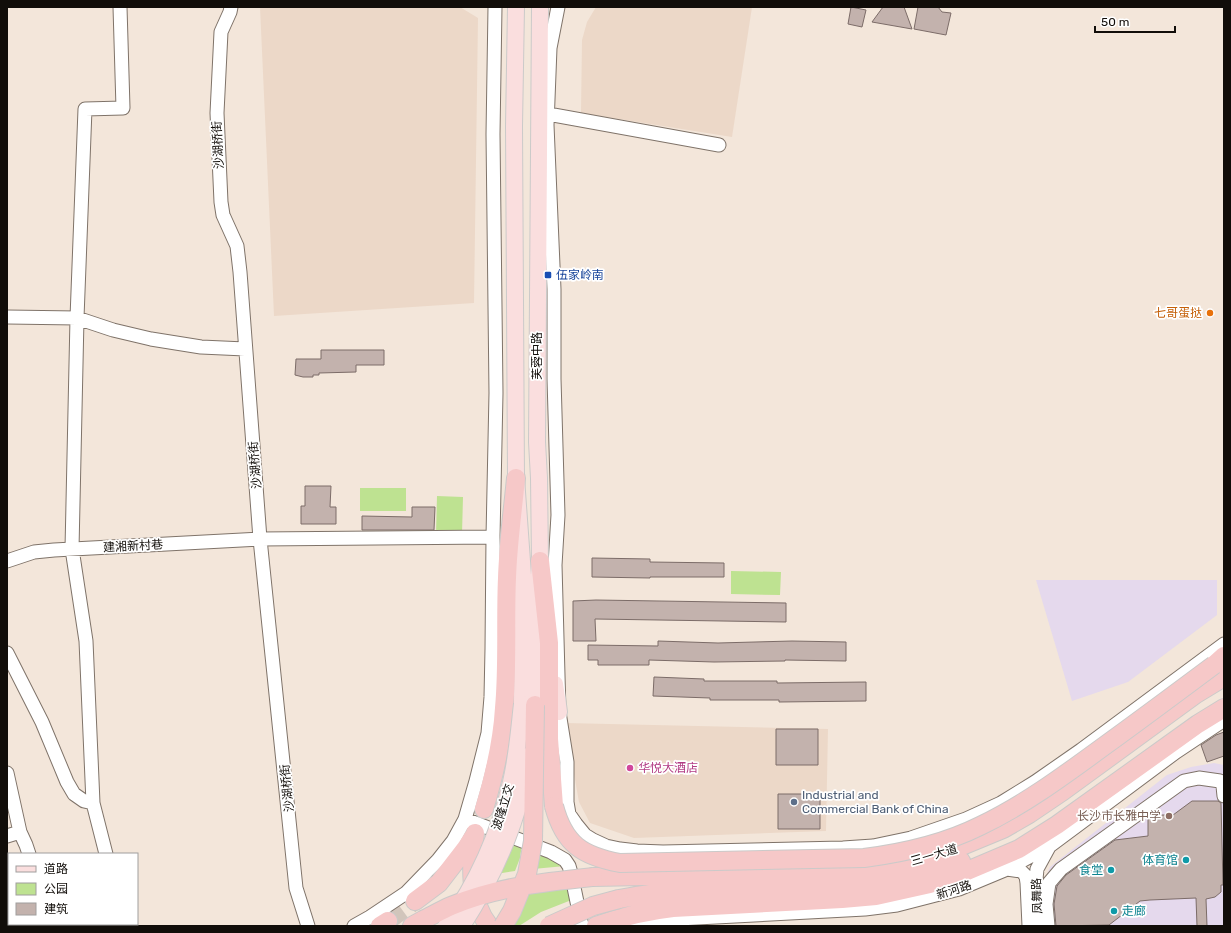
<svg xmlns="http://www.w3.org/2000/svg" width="1231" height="933" font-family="Rubik,'Noto Sans SC',sans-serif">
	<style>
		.built { fill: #ecd8c8 }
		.education { fill: #e5d9ed }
		.green { fill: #bee291 }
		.building { fill: #c3b2ad; stroke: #7c6c68 }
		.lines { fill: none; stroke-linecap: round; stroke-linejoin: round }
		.highway-tunnel { stroke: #d1c5bb; stroke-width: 18; stroke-dasharray: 18 9; stroke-linecap: butt }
		.minor-casing { stroke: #7f7369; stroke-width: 15 }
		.major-casing { stroke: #cbcac9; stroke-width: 18 }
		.highway-casing { stroke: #cbcac9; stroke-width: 20 }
		.minor { stroke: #fff; stroke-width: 13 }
		.major { stroke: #fadede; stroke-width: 16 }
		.highway { stroke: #f6c8c8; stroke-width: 18 }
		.major-bridge-casing { stroke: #cbcac9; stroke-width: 18; stroke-linecap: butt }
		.highway-bridge-casing { stroke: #cbcac9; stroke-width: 20; stroke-linecap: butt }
		.major-bridge { stroke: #fadede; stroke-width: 16 }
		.highway-bridge { stroke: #f6c8c8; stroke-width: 18 }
		.transit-dot { fill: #1a4fb4; stroke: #fff; stroke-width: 1.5 }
		.food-dot { fill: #e8710a; stroke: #fff; stroke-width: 1.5 }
		.hotel-dot { fill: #d1479c; stroke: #fff; stroke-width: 1.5 }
		.service-dot { fill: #5c6f8a; stroke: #fff; stroke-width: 1.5 }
		.education-dot { fill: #8d6e63; stroke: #fff; stroke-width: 1.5 }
		.culture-dot { fill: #0f9aa8; stroke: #fff; stroke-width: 1.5 }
		.labels { text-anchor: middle; stroke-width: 3.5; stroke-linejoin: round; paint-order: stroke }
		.street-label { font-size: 12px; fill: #110d09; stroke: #fff }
		.transit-label { font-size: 12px; fill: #164399; stroke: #fff; text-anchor: start }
		.food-label { font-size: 12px; fill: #c56008; stroke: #fff; text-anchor: end }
		.hotel-label { font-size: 12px; fill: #b23c85; stroke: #fff; text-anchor: start }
		.service-label { font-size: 12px; fill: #4e5e75; stroke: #fff; text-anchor: start }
		.education-label { font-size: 12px; fill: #785e54; stroke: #fff; text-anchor: end }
		.culture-label { font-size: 12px; fill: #0d838f; stroke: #fff; text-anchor: end }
	</style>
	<rect width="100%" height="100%" fill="#f3e6da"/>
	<path class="built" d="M260,7h200l18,11 -4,285 -200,13z
		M596,7h156l-20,130 -151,-24 1,-73 5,-18z
		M565,723l263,6 -2,102 -192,7 -44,-15 -11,-21z"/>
	<path class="education" d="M1036,580h181v35l-89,67 -56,19z
		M1214,763l10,2v161h-178l-3,-42 7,-17 117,-92 24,-8z"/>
	<path class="green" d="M360,488h46v23h-46z
		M437,496l26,1 -1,37h-26z
		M731,571l50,1 -1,23 -49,-1z
		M510,839l12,5 -2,14 -5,13 -19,3z
		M537,849l28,17 -32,3z
		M571,883l3,16 -33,13 -22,14h-13l17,-34z"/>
	<path class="building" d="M851,7l15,3 -4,17 -14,-3z
		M883,7h21l8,22 -40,-7z
		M918,7h20l4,5 9,1 -5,22 -32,-6z
		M321,350h63v15h-28v7l-37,1v2h-6v2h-10l-8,-2 1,-16h25z
		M305,486h26l-1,21h6v17h-35v-18h4z
		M412,507h23l-1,23h-72v-14l50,1z
		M592,558l58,1v3l74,1v14h-74v1l-58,-1z
		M596,600l190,3v19l-191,-3 1,22h-23v-40z
		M658,641l60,2 74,-2 54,1v19l-61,-1v1l-71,1 -65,-2v5h-51v-5h-10v-15l70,1z
		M654,677l50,2v2h73v2l89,-1v19l-87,1v-2h-69v-2l-57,-2z
		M776,729h42v36h-42z
		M1224,732v24l-17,6 -6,-17 15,-10z
		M778,794h42v35h-42z
		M1192,801h26l3,2 2,82h-2v7l-6,5 -9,2 1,27h-10l-1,-28 -46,2 -10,1 -31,24 -53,1 -2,-22 3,-18 9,-11 49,-35 33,-4v-20l2,-1h23z"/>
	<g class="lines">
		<path class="highway-tunnel" d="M388,921l27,-20"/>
		<g class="minor-casing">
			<path id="minor" d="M231,7l-1,5 -9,20 -4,81 4,89 2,13 14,31 3,26 20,267 36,349 12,38
				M558,7l-8,41 -3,77 7,164v90l4,136 -3,50 4,147 8,50v40l2,12 7,10 9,11 8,5 13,6 14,3 17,2 26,1 180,-4 30,-2 38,-8 55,-19 35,-16 34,-21 46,-32 143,-106
				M548,114l171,31
				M7,317l70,1 36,12 38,9 50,8 44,2
				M7,561l27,-9 20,-2 206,-11 233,-2
				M7,653l35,69 25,60 7,12 10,7 9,2
				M7,773l13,59 6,13 3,9
				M465,819l86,33 14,8 4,6 2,7 11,53
				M7,836l13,-4
				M106,854l-13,-51 -7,-162 -14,-92 5,-231 8,-209 38,-1 -3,-101
				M1007,869l14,2 5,5 1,7 2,43
				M124,924l1,2
				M354,926l16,-9 36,-24 32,-33 15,-19 12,-22 11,-38 12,-48 3,-36 1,-48 1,-112 3,-144 -3,-259 2,-127
				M636,926l42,-7 187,-10 32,-4 62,-16 48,-20 44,-24 125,-93 48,-32
				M1038,926l-2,-47 1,-10 12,-22
				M1048,926l-2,-22 3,-21 12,-14 123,-88 15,-3 21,3 3,5 1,10"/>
		</g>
		<g class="major-casing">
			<path id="major" d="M516,7l-2,119 2,352 7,97 -1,129
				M555,684l4,28
				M535,705l-1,-61 6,-83 -1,-83 -2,-36 3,-435"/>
		</g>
		<g class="highway-casing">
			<path id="highway" d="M540,561l9,82v96l5,67
				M1214,665l10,-9
				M484,809c10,-33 18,-66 20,-101 4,-43 1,-87 3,-130 1,-34 6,-67 9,-100
				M475,833c-4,31 -7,66 14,93
				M593,877l211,-4 59,-3 44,-8 50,-14 46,-19 26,-15 34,-23 133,-97 28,-17
				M619,899c83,-17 168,-5 251,-16 31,-3 61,-12 91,-22
				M415,901l24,-18 27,-35 7,-11
				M380,926l8,-5
				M412,926l11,-6
				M596,926c25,-9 50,-15 77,-18l169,-9 34,-3 54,-12 23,-7 66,-28 38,-24 141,-101 26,-16"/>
		</g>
		<use href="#minor" class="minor"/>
		<use href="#major" class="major"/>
		<use href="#highway" class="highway"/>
		<g class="major-bridge-casing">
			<path id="major-bridge" d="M446,926c31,-43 53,-92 65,-144 6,-25 8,-52 11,-78
				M462,926c27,-42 48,-86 60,-134 3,-12 4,-24 6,-36"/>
		</g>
		<g class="highway-bridge-casing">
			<path id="highway-bridge" d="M554,806c10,38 28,50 66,57l244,-5c39,-5 80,-14 116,-32 46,-22 86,-52 127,-82 36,-26 72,-53 107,-79
				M423,920c10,-5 19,-10 28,-14 45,-19 94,-24 142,-29
				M503,926l9,-15 15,-37 6,-33 2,-136
				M549,926l44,-20 26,-7"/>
		</g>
		<use href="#major-bridge" class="major-bridge"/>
		<use href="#highway-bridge" class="highway-bridge"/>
	</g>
	<rect class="transit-dot" x="544" y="271" width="8" height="8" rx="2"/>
	<circle class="food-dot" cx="1210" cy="313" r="4"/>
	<circle class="hotel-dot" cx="630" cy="768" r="4"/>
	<circle class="service-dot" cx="794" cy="802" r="4"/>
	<circle class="education-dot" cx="1169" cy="816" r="4"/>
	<g class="culture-dot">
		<circle cx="1186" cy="860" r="4"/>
		<circle cx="1111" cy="870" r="4"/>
		<circle cx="1114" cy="911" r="4"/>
	</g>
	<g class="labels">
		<g class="street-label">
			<text transform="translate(218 145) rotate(-93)" y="4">沙湖桥街</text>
			<text transform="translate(537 356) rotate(-90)" y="4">芙蓉中路</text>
			<text transform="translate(255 465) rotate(-95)" y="4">沙湖桥街</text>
			<text transform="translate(133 546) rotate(-3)" y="4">建湘新村巷</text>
			<text transform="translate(287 788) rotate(-96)" y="4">沙湖桥街</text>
			<text transform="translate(503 807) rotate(-73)" y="4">波隆立交</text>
			<text transform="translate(934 855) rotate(-16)" y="4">三一大道</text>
			<text transform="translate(954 890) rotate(-18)" y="4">新河路</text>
			<text transform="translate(1037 896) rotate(-92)" y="4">凤舞路</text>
		</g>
		<g class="transit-label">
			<text x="556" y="279">伍家岭南</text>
		</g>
		<g class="food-label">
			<text x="1202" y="317">七哥蛋挞</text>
		</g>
		<g class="hotel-label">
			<text x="638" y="772">华悦大酒店</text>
		</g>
		<g class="service-label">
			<text x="802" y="799">Industrial and<tspan x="802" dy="14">Commercial Bank of China</tspan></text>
		</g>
		<g class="education-label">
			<text x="1161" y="820">长沙市长雅中学</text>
		</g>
		<g class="culture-label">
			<text x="1178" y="864">体育馆</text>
			<text x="1103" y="874">食堂</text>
			<text x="1122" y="915" text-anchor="start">走廊</text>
		</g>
	</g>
	<rect width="1231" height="933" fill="none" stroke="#110d09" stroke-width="16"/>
	<rect x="8" y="853" width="130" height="72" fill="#ffffff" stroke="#a09e9d"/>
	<rect x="16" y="866" width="20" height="6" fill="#fadede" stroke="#a09e9d"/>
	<text x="44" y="873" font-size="12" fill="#110d09">道路</text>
	<rect x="16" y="883" width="20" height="12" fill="#bee291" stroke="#a09e9d"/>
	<text x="44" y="893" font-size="12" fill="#110d09">公园</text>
	<rect x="16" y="903" width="20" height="12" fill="#c3b2ad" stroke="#a09e9d"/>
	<text x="44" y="913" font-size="12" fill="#110d09">建筑</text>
	<path d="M1095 26v6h80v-6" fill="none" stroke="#110d09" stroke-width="2"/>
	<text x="1101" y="26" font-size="12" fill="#110d09" stroke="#ffffff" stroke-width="3" paint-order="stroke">50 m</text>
</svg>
